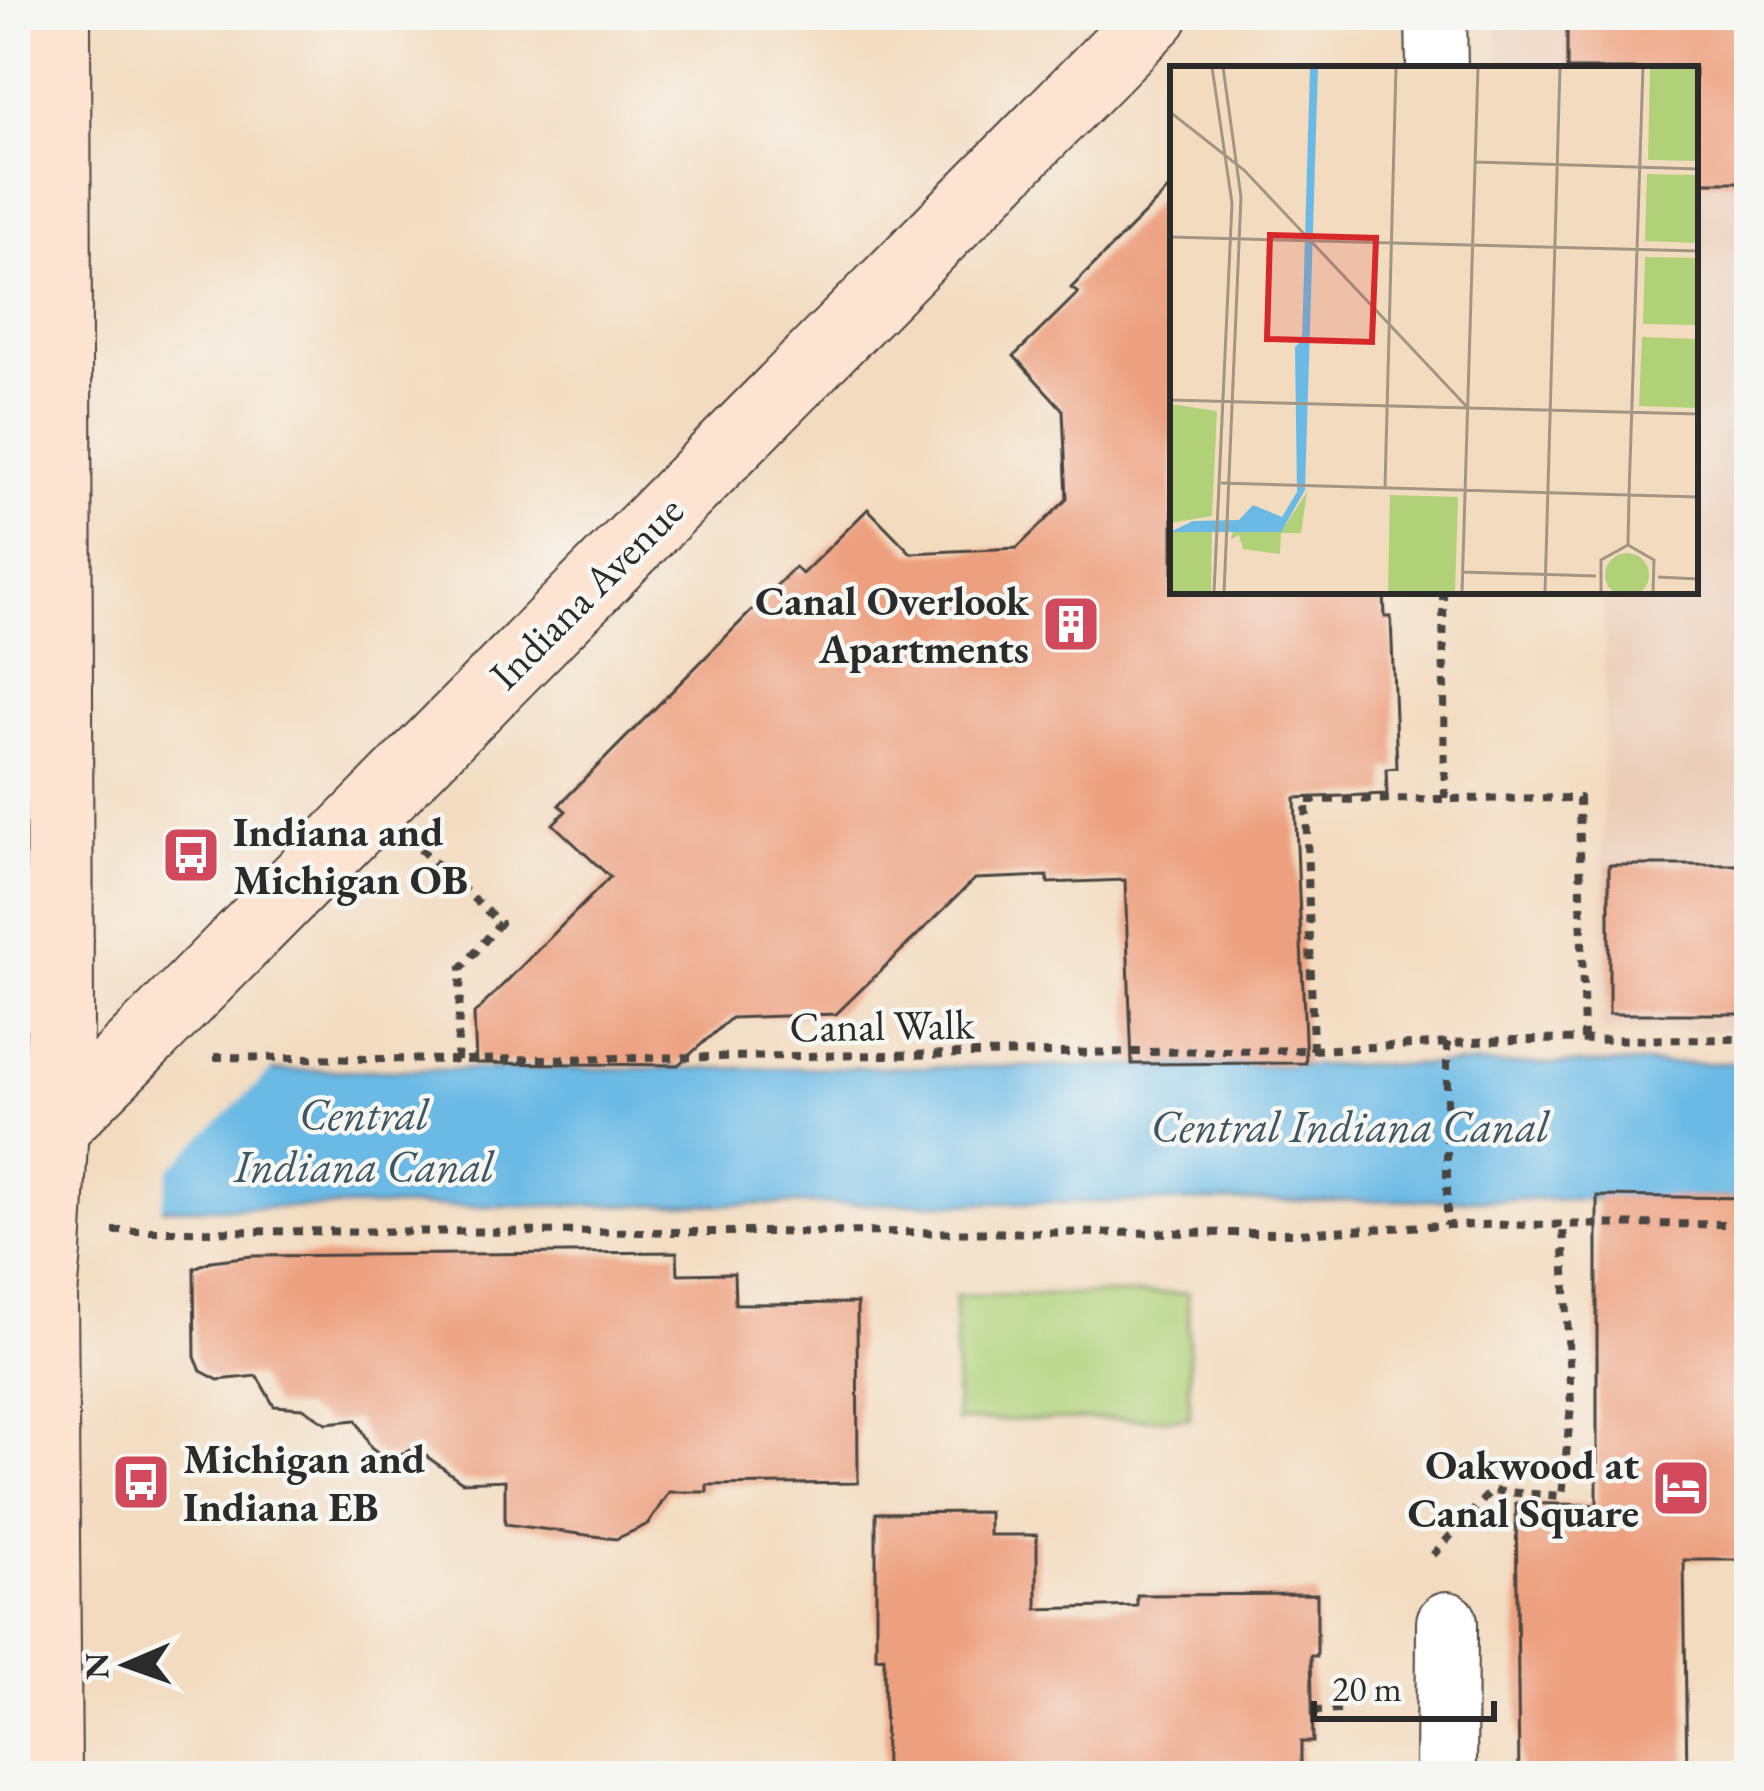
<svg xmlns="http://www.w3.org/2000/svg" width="1764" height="1791" font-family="'EB Garamond',serif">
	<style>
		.built { fill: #ebcdb8 }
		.green { fill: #b1d179; stroke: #6e7e52; stroke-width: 3 }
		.water { fill: #6bbae5; stroke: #4b7288; stroke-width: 3 }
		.pier { fill: #f3dbbf }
		.building { fill: #eda07f }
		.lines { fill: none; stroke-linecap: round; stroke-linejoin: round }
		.lane-casing { stroke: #494541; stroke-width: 34 }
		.street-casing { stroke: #494541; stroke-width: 64 }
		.secondary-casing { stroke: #494541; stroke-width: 70 }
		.path { stroke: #494541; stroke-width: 8; stroke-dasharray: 9 9; stroke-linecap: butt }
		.lane { stroke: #fff; stroke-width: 30 }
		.street { stroke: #fff; stroke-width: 60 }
		.secondary { stroke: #fde4d1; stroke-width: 66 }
		.secondary-bridge-casing { stroke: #494541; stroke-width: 70; stroke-linecap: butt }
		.secondary-bridge { stroke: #fde4d1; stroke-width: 66 }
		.labels { text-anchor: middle; stroke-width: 9; stroke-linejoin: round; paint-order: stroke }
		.street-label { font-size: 42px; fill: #2b2b2b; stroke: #f6f6f2 }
		.poi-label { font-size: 42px; font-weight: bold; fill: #2b2b2b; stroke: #f6f6f2; text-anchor: end }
		.water-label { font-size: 45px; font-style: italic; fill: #3e5663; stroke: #f6f6f2 }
		.inset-road { fill: none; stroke: #a39584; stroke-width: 3 }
		.view { fill: #d62828; fill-opacity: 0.15; stroke: #d62828; stroke-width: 6 }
		.inset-edge { fill: none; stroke: #2b2b2b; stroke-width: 6 }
	</style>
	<rect width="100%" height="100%" fill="#f6f6f2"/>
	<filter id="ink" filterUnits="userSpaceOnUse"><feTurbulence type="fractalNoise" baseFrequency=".00833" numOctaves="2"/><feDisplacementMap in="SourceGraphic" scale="24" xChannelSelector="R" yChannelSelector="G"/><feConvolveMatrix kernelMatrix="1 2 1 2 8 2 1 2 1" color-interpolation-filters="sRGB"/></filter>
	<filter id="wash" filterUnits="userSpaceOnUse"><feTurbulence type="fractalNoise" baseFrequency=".004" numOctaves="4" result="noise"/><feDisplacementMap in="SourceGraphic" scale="48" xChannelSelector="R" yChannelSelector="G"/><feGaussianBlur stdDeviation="2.7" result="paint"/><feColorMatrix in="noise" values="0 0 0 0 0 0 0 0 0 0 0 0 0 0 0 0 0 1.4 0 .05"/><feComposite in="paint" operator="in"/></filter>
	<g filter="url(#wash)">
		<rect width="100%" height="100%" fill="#f3dbbf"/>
		<path class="built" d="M1498,15h251v1016h-147l2,-440h91v-522h-197z"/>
		<path class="green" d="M1188,1293l2,125 -234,3 -1,-125z"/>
		<path class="water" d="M1749,1063v135l-1734,11v-137z"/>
		<path class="pier" d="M278,1064l-109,106 -9,45h-145v-150z"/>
		<g id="blocks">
			<path class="building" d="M1567,15h182v167h-54v-113h-128z
				M1173,185v406h211l1,26h6l6,151 -11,1 1,25 -92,4 11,265 -174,1 -7,-184 -77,3 -1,-7 -72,3 -139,135 -105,4 -53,47 -202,-2 -2,-49 136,-137 -57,-53 13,-13 -7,-6 236,-238 7,7 66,-65 43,44 106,-5 50,-49 -4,-89 -49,-54 64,-63 -7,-5z
				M1609,865h140v149h-140z
				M1597,1196l152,2v362h-65l3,216h-168l-3,-273 81,2z
				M677,1252l1,22 56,-1 1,31 122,-1 1,180 -151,2v7h-38l-21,32 -32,15 -111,-15v-44l-43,2 -47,-34 -21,9 -13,-1 -10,-8 -15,-28 -30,3 -23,-15 -29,-2 -17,-30 -39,4 -17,-9 -6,-14 -1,-89 17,-7 41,-5z
				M989,1512v23h48v74l100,-3v-11l180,-1v62h-6l2,86h-12v34h-416l-1,-119 -8,1v-145z"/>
		</g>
	</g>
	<g filter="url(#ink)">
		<use href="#blocks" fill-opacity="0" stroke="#494541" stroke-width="3"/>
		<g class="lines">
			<g class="lane-casing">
				<path id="lane" d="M15,758l47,-1"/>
			</g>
			<g class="street-casing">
				<path id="street" d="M1436,15l1,54
					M1446,1776l1,-154"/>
			</g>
			<g class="secondary-casing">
				<path id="secondary" d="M57,15l3,1018
					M149,1034l1006,-1019
					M48,1251l-4,45 4,480"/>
			</g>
			<path class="path" d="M1443,591l2,208
				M420,849l80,74 -39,46 -4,91
				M1447,1043v182
				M1313,1050l-7,-250 273,-2 5,242
				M214,1057l243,3 856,-10 200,-10 236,-1
				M113,1231l1181,2 153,-8 302,-1
				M1433,1555l58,-64 71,5 9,-90 -8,-181
				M1313,1711l30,-1
				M1356,1776v-16"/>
			<use href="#lane" class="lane"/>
			<use href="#street" class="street"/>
			<use href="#secondary" class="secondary"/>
			<g class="secondary-bridge-casing">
				<path id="secondary-bridge" d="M54,1128l95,-94
					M48,1251l12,-218"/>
			</g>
			<use href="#secondary-bridge" class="secondary-bridge"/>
		</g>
	</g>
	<defs>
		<g id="building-square" transform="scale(3)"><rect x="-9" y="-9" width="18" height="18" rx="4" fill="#d1495b" stroke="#f6f6f2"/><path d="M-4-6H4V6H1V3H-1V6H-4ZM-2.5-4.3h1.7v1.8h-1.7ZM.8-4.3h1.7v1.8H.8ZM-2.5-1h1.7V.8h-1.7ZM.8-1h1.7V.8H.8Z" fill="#fff"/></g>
		<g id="bus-square" transform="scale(3)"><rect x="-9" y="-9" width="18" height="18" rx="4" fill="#d1495b" stroke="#f6f6f2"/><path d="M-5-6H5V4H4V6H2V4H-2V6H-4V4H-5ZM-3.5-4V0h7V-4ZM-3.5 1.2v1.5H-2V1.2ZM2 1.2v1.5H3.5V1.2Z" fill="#fff"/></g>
		<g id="hotel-square" transform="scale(3)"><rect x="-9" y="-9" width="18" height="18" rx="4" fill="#d1495b" stroke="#f6f6f2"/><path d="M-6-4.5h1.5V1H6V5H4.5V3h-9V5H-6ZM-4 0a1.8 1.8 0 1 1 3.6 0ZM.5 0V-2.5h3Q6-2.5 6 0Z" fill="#fff"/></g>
	</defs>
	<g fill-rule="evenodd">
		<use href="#building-square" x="1071" y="624"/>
		<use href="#bus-square" x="191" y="855"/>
		<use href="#bus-square" x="141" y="1482"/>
		<use href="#hotel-square" x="1681" y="1488"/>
	</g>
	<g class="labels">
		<g class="street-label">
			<text transform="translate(586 592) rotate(-45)" y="15">Indiana Avenue</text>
			<text transform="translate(882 1025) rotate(-1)" y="15">Canal Walk</text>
		</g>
		<g class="poi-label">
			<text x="1029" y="615">Canal Overlook<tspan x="1029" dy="48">Apartments</tspan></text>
			<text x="233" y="846" text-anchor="start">Indiana and<tspan x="233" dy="48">Michigan OB</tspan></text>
			<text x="183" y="1473" text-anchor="start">Michigan and<tspan x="183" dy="48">Indiana EB</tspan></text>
			<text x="1639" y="1479">Oakwood at<tspan x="1639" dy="48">Canal Square</tspan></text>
		</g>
		<g class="water-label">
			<text x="364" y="1130">Central<tspan x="364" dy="52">Indiana Canal</tspan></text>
			<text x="1350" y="1142">Central Indiana Canal</text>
		</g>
	</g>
	<g transform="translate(1170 66)">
		<rect width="528" height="528" fill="#f3dbbf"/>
		<path d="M480,1h48v94l-50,-1zM477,108l51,1v68l-53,-2zM475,191l53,1v67l-55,-1zM472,271l56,2v69l-59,-2zM0,338l47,7 -5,105 -42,7zM137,426l-6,41h-20l-1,21 -37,-5 -4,-14 -8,4 3,-12 52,-3zM220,429l68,2 -3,96h-67zM42,461l-1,66h-41v-61zM435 509a22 22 0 1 1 44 0a22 22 0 1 1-44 0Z" fill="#b1d179"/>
		<path d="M140,1h8l-13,423 -24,42h-111l23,-11 46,-1 14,-15 29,12 15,-25 -2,-145 7,-7z" fill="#6bbae5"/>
		<path class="inset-road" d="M42,1l20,136 -18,390M53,1l18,130 -17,396M0,46l74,58 224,238M305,96l223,7M0,171l528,14M0,334l528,14M51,417l477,14M215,422l11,-421M459,429l14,-428M458,479l1,-50M293,506l133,4M488,511l40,2M292,527l16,-526M375,527l15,-526M431,527v-33l27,-15 26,15 -1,33"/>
		<path class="view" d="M100,169l106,3 -4,104 -105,-3z"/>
		<rect width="528" height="528" class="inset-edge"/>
	</g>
	<rect width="1764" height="1791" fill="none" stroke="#f6f6f2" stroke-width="60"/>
	<g transform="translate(126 1665) rotate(268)" stroke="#f6f6f2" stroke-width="9" paint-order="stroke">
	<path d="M0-9L21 45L0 30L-21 45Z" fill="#2b2b2b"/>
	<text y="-18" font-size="33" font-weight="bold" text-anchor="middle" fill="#2b2b2b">N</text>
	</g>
	<path d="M1314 1701v18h180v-18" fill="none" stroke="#2b2b2b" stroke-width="6"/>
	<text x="1332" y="1701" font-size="36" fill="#2b2b2b" stroke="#f6f6f2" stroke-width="9" paint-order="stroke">20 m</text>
</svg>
